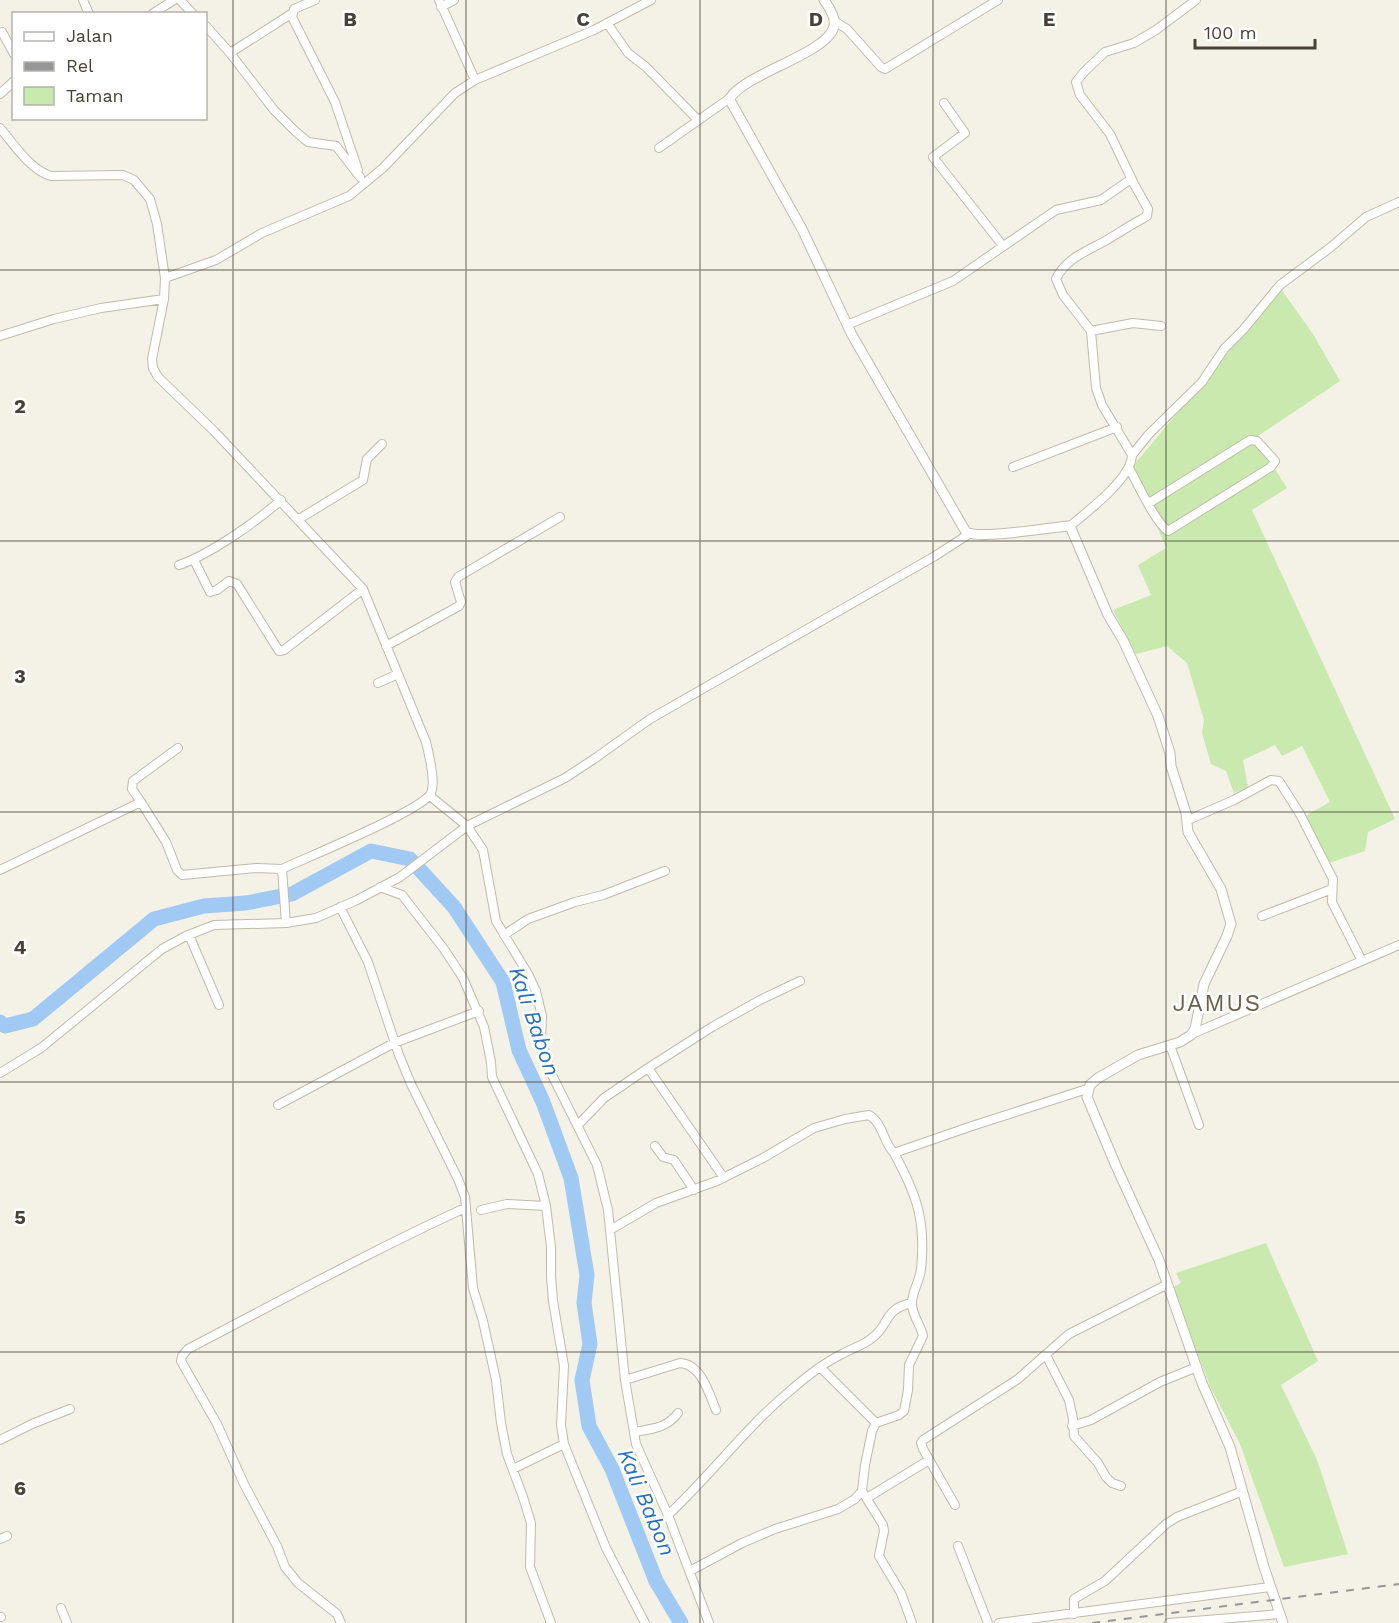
<svg xmlns="http://www.w3.org/2000/svg" width="1399" height="1623" font-family="'Work Sans',sans-serif">
	<style>
		.green { fill: #c9e9ae }
		.lines { fill: none; stroke-linecap: round; stroke-linejoin: round }
		.river { stroke: #a0c9f3; stroke-width: 15 }
		.minor-casing { stroke: #c0baa9; stroke-width: 10 }
		.tertiary-casing { stroke: #c0baa9; stroke-width: 11 }
		.minor { stroke: #fff; stroke-width: 8 }
		.tertiary { stroke: #fff; stroke-width: 9 }
		.rail { stroke: #969696; stroke-width: 2; stroke-dasharray: 8 8; stroke-linecap: butt }
		.grid { fill: none; stroke: #474235; stroke-width: 1.5; stroke-opacity: 0.55 }
		.labels { text-anchor: middle; stroke-width: 5; stroke-linejoin: round; paint-order: stroke }
		.water-label { font-size: 22px; font-style: italic; fill: #2b6fb7; stroke: #fff }
		.quarter-label { font-size: 24px; letter-spacing: 1.5px; fill: #6a614c; stroke: #fff }
		.grid-label { font-size: 20px; text-anchor: middle; font-weight: bold; fill: #474235; stroke: #fff; stroke-width: 5; stroke-linejoin: round; paint-order: stroke }
	</style>
	<rect width="100%" height="100%" fill="#f4f1e6"/>
	<path class="green" d="M1281,289l32,45 27,47 -85,57 32,50 -35,22 143,309 -27,13 -3,19 -39,13 -21,-48 25,-14 -28,-56 -20,10 -7,-11 -32,15 5,27 -14,6 -8,-22 -15,-7 -9,-31 2,-13 -17,-57 -20,-17 -31,8 -23,-44 38,-15 -13,-30 28,-17 -34,-81z
		M1266,1243l52,118 -37,24 36,75 31,94 -64,13 -44,-123 -29,-56 -39,-100 9,-5 -5,-10z"/>
	<g class="lines">
		<path class="river" d="M0,1022l5,4 28,-7 121,-100 50,-13 42,-3 46,-9 79,-43 39,8 44,48 49,75 16,68 24,52 28,76 16,97 -3,28 6,41 -8,36 7,46 23,43 44,112 25,42"/>
		<g class="minor-casing">
			<path id="minor" d="M83,0l6,14
				M180,0l13,14
				M315,0l-21,9 -2,8 43,85 23,68
				M439,0l36,80
				M441,7l13,-7
				M152,14l22,-14
				M834,21l13,8 34,38 4,2 113,-69
				M607,23l21,30 18,14 52,53
				M206,26l24,27 44,57 21,21 13,11 28,4 24,31
				M2,32l12,22
				M230,53l61,-39
				M0,94l14,-13
				M944,103l21,30 -32,24 70,89
				M0,128c14,16 30,42 51,48l72,-1 11,5 16,19 7,25 8,54 -1,21 -12,60 1,9 5,9 56,54 149,158 63,153c3,12 10,40 5,51 -7,17 -126,65 -149,76
				M659,148l71,-50
				M165,278l51,-18 46,-27 87,-37 34,-28 72,-75 20,-13 119,-50 57,-30
				M847,325l106,-44 103,-71 45,-10 30,-21
				M1091,331l42,-8 28,3
				M0,336l54,-17 47,-11 63,-9
				M1132,455l17,-21 53,-52 22,-33 19,-19 37,-45 51,-38 35,-30 33,-15
				M1013,467l104,-40
				M1129,468c9,16 26,54 39,63l103,-64 4,-6 -18,-20 -7,-1 -101,63
				M299,519l64,-39 4,-21 15,-15
				M1070,526c17,-14 62,-48 62,-71l-30,-50 -6,-17 -5,-57 -28,-36 -7,-16c9,-20 31,-28 49,-38 12,-7 24,-15 37,-22l5,-3 1,-7 -14,-25 -24,-50 -30,-39 -4,-13 8,-10 21,-20 29,-9 22,-13 40,-30
				M194,560l16,32 7,-2 12,-9 8,3 42,67 5,-1 79,-61
				M179,565c30,-10 77,-43 102,-65
				M386,646l73,-40 2,-4 -6,-20 3,-5 102,-60
				M378,683l20,-9
				M141,802l25,40 11,28 5,5 75,-7 25,1 4,54
				M1188,820l46,-20 37,-20 8,1 21,33 33,65 -1,23 30,59
				M0,870l141,-68 -9,-13 1,-8 45,-33
				M380,887l22,8 42,54 19,29 21,49 7,35 1,15 46,97 8,32 5,41v30l2,24 11,65 -3,59 3,19 42,104 39,75
				M340,907l28,55 31,93 12,29 47,95 7,18 8,91 10,33 13,59 5,43 6,31 16,43 8,26 -1,44 21,56
				M1262,916l70,-27
				M189,935l30,70
				M504,935l24,-16 47,-17 28,-7 62,-24
				M1192,1034l207,-89
				M1170,1045l29,80
				M648,1068l76,110
				M0,1073l41,-25 121,-99 24,-13 28,-11 72,-2 30,-5 41,-18 43,-23 67,-51 -37,-30
				M278,1105l116,-62 85,-32
				M578,1125l26,-27 44,-30 64,-41 48,-27 40,-19
				M655,1146l8,11 11,3 20,30
				M481,1210l26,-6 39,2
				M610,1230l46,-27 61,-22 46,-23 51,-30 31,-9 24,-4c14,8 14,27 25,38l78,-27 115,-37
				M1046,1355l23,45 4,19 1,17 24,27 8,14 6,6 9,3
				M820,1367l56,56
				M625,1380l55,-17c21,1 29,30 36,47
				M1072,1426l19,-6 69,-38 37,-15
				M634,1432c18,-3 33,-4 44,-19
				M0,1440l32,-16 38,-15
				M513,1469l51,-25
				M862,1491l21,34 1,6 -5,25 22,37 11,30
				M867,1498l62,-38
				M955,1505l-32,-56 -2,-6 2,-3 95,-61 51,-45 97,-49
				M668,1515c43,-40 78,-88 123,-125 16,-14 34,-28 53,-37 9,-5 20,-8 28,-15 18,-13 11,-29 40,-35
				M0,1539l7,-3
				M958,1546l30,77
				M690,1571l52,-28 33,-14 63,-20 17,-10 7,-8 3,-26 7,-34 4,-8 23,-8 5,-4 4,-21 1,-25 14,-29c-2,-11 -10,-19 -11,-31 -1,-12 8,-24 9,-36 5,-48 -4,-74 -27,-116
				M61,1608l6,15
				M1074,1614v-15l31,-18 61,-57 11,-7 66,-26
				M0,1617h1
				M341,1623l-4,-9 -39,-31 -13,-16 -8,-21 -33,-62 -27,-60 -36,-63 1,-5 6,-7c92,-48 183,-98 277,-141
				M709,1623l-41,-108 -32,-71 -11,-64 -17,-170 -11,-45 -47,-94 -9,-32 1,-23 -6,-25 -8,-17 -32,-53 -13,-71 -16,-24 98,-48 29,-19 56,-40 285,-163 34,-22
				M999,1623l271,-36
				M1169,1623l111,-9"/>
		</g>
		<g class="tertiary-casing">
			<path id="tertiary" d="M824,0c5,7 12,18 10,26 -5,27 -88,47 -104,72l1,4 71,127 50,106 114,197c15,8 83,-5 104,-6l38,89 15,25 35,76 12,37 1,13 15,47 2,19 33,57 10,35 -4,12 -23,48 -9,45 -4,6 -11,7 -42,13 -40,23 -8,7 -3,12 29,69 43,94 43,123 28,64 34,120 19,56"/>
		</g>
		<use href="#minor" class="minor"/>
		<use href="#tertiary" class="tertiary"/>
		<path class="rail" d="M1092,1623l307,-39"/>
	</g>
	<path class="grid" d="M233,0v1623M466,0v1623M700,0v1623M933,0v1623M1166,0v1623M0,270h1399M0,541h1399M0,812h1399M0,1082h1399M0,1352h1399"/>
	<g class="labels">
		<g class="water-label">
			<text transform="translate(535 1021) rotate(71)" y="8">Kali Babon</text>
			<text transform="translate(647 1502) rotate(67)" y="8">Kali Babon</text>
		</g>
		<g class="quarter-label">
			<text x="1217" y="1011">JAMUS</text>
		</g>
	</g>
	<g class="grid-label">
		<text x="350" y="26">B</text>
		<text x="583" y="26">C</text>
		<text x="816" y="26">D</text>
		<text x="1049" y="26">E</text>
		<text x="20" y="413">2</text>
		<text x="20" y="683">3</text>
		<text x="20" y="954">4</text>
		<text x="20" y="1224">5</text>
		<text x="20" y="1495">6</text>
	</g>
	<rect x="12" y="12" width="195" height="108" fill="#ffffff" stroke="#b5b3ae" stroke-width="1.5"/>
	<rect x="24" y="32" width="30" height="9" fill="#ffffff" stroke="#b5b3ae" stroke-width="1.5"/>
	<text x="66" y="42" font-size="18" fill="#474235">Jalan</text>
	<rect x="24" y="62" width="30" height="9" fill="#969696" stroke="#b5b3ae" stroke-width="1.5"/>
	<text x="66" y="72" font-size="18" fill="#474235">Rel</text>
	<rect x="24" y="87" width="30" height="18" fill="#c9e9ae" stroke="#b5b3ae" stroke-width="1.5"/>
	<text x="66" y="102" font-size="18" fill="#474235">Taman</text>
	<path d="M1195 39v9h120v-9" fill="none" stroke="#474235" stroke-width="3"/>
	<text x="1204" y="39" font-size="18" fill="#474235" stroke="#ffffff" stroke-width="4.5" paint-order="stroke">100 m</text>
</svg>
